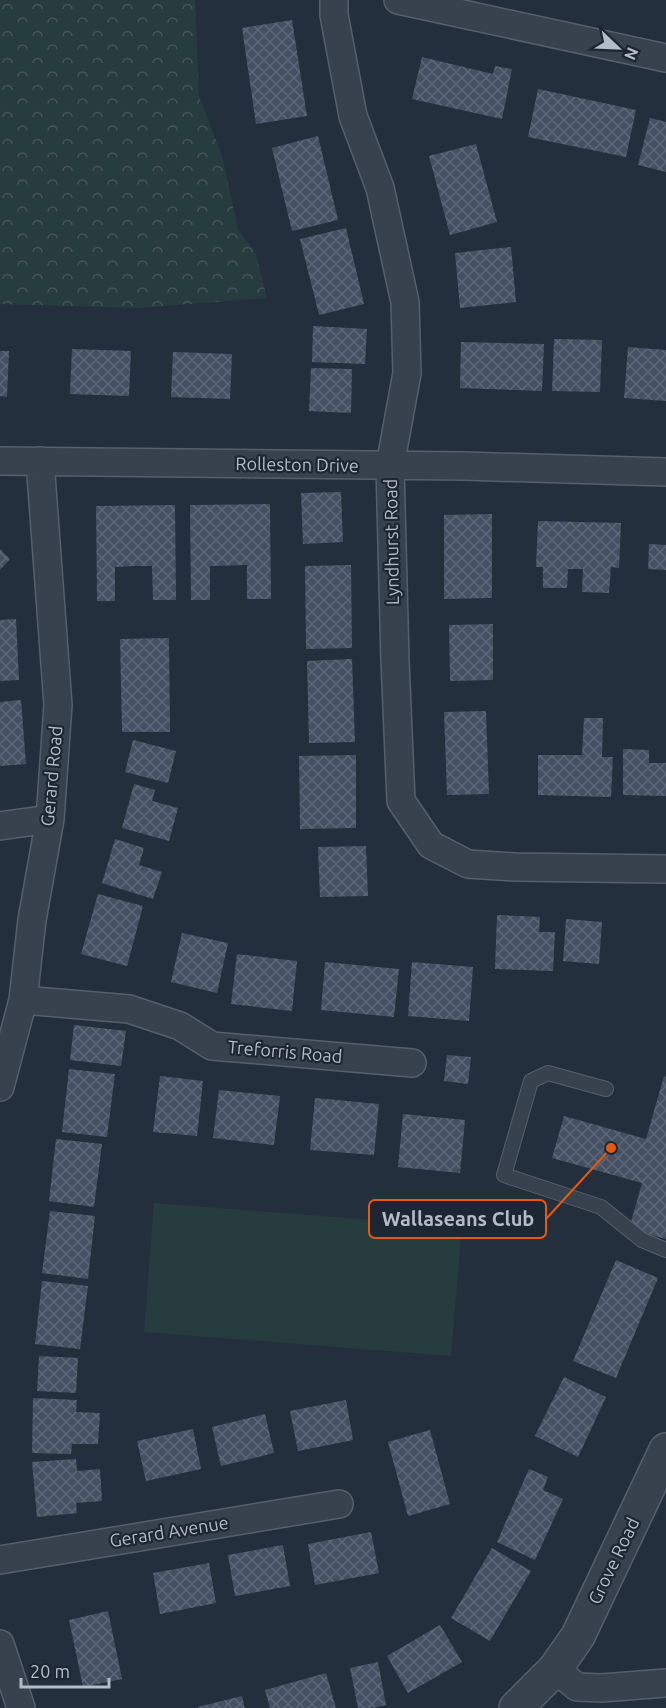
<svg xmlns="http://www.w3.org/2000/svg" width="666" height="1708" font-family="Ubuntu,sans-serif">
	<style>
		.park { fill: url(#park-crowns) }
		.pitch { fill: #263c3f }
		.building { fill: url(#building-cross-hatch) }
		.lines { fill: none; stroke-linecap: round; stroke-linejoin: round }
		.service-casing { stroke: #565f6c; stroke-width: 16 }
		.minor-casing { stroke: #565f6c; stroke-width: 30 }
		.tertiary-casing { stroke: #565f6c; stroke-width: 36 }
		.service { stroke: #38414e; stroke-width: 14 }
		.minor { stroke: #38414e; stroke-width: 27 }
		.tertiary { stroke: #38414e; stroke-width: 33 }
		.labels { text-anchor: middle; stroke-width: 4.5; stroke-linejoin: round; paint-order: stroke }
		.street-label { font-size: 18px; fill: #b4bcc9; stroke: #1d2633 }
		.leader { fill: none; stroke: #e8590c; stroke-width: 2 }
		.callout-dot { fill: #e8590c; stroke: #1d2633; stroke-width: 2 }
		.callout { fill: #1d2633; stroke: #e8590c; stroke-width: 2 }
		.callout-label { font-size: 20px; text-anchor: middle; font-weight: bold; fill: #b4bcc9 }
	</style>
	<defs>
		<pattern id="park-crowns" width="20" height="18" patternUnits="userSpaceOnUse" patternTransform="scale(1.5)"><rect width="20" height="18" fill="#263c3f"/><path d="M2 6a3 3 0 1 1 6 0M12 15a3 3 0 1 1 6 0" fill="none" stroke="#435659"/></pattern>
		<pattern id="building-cross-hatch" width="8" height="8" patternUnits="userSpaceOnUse" patternTransform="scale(1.5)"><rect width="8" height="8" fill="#455162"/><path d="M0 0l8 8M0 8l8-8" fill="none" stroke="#5d6877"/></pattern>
	</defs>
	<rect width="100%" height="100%" fill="#242f3e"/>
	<path class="park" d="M0,0h195l4,96 23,60 16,73 17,23 12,46 -129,10 -138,-4z"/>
	<path class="pitch" d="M154,1203l308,24 -11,129 -307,-24z"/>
	<path class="building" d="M292,20l15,96 -51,8 -14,-96z
		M422,57l71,17 2,-8 17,3 -10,50 -90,-20z
		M538,89l98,21 -10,47 -98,-20z
		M650,118l16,4v50l-28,-7z
		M318,136l20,84 -46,11 -20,-83z
		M476,144l21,78 -47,13 -21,-79z
		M346,228l18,76 -45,11 -19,-76z
		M511,247l5,55 -56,6 -5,-55z
		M313,326l54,3 -2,35 -53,-2z
		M554,339l48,1 -2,52 -48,-1z
		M461,342l83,2 -2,47 -82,-3z
		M628,347l38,3v51l-42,-3z
		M72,349l59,2 -2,45 -59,-2z
		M0,351h9l-2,46 -7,-1z
		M173,352l59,2 -2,45 -59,-2z
		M311,368l41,1 -1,44 -42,-2z
		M341,492l2,50 -40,2 -2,-51z
		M270,504l1,95h-24v-34l-37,1v34h-19l-1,-95z
		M175,505l1,95h-23l-1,-34h-18l-19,1v34h-18l-1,-95z
		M492,514v84l-48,1v-84z
		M538,521l83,2 -2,45 -8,-1 -2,26 -27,-1 1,-23h-15l-1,19h-24v-21h-7z
		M649,544l17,1v25l-18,-1z
		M0,549l10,10 -10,11z
		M351,565l1,83 -46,1 -1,-83z
		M16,619l3,61 -19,1v-61z
		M493,624v56l-43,1 -1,-56z
		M169,638l1,94h-48l-2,-93z
		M352,659l3,83 -46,1 -2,-82z
		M21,700l5,64 -26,2v-64z
		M486,711l3,83 -42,1 -3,-83z
		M584,718h19l-1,39h11l-2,40 -73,-2v-40h44z
		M133,740l43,11 -8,32 -43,-11z
		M623,749l26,1v13h17v33l-43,-1z
		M356,755v73l-56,1 -1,-73z
		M134,784l21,6 -3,11 26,7 -9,33 -47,-13z
		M115,839l29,9 -5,17 23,7 -9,27 -51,-16z
		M366,846l2,50 -48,1 -2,-50z
		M98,894l45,12 -16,60 -46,-12z
		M497,915l43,2 -1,15h16l-2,39 -58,-2z
		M566,919l36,3 -3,42 -36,-3z
		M182,933l46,10 -11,50 -46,-11z
		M237,954l60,7 -5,50 -61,-7z
		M325,962l74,7 -5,48 -73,-7z
		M412,962l61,5 -4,54 -61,-5z
		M74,1025l52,6 -5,35 -51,-6z
		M447,1055l24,2 -3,27 -24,-3z
		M69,1069l46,5 -8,63 -45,-5z
		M160,1076l43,5 -6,55 -44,-4z
		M664,1076l2,1v162l-37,-10 13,-46 -90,-25 12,-42 82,23z
		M219,1090l61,6 -6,49 -61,-7z
		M315,1098l64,6 -5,51 -64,-5z
		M403,1114l62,6 -5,53 -62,-6z
		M56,1139l46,5 -8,63 -45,-6z
		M50,1211l45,5 -7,63 -46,-6z
		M616,1260l42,18 -42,100 -43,-17z
		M42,1281l46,5 -8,63 -45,-5z
		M39,1356l39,2 -2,35 -39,-2z
		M564,1377l42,20 -28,60 -43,-21z
		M33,1398l44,2 -1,12 24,1 -2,31h-26l-1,10 -39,-1z
		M346,1400l7,40 -55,11 -8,-40z
		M265,1414l9,39 -53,13 -9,-39z
		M193,1429l8,40 -55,12 -9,-40z
		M430,1430l20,74 -42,12 -20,-74z
		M76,1459l1,12 23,-2 2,32 -26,2 1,10 -40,4 -5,-55z
		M529,1469l19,8 -5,13 20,9 -28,61 -38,-18z
		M371,1532l8,41 -64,12 -7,-41z
		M283,1545l7,41 -55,10 -7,-41z
		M492,1548l39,23 -41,70 -39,-23z
		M209,1563l7,40 -56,11 -7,-41z
		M108,1611l14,68 -39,8 -14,-67z
		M440,1625l22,37 -54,31 -21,-37z
		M378,1662l8,43 -14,3h-14l-8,-40z
		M326,1673l10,35h-66l-5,-18z
		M242,1696l3,12h-47v-1z"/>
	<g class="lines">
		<g class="service-casing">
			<path id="service" d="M606,1089l-58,-16 -17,8 -27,94 97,32 41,33 24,10"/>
		</g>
		<g class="minor-casing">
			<path id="minor" d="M334,0v15l19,101 27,72 25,114 2,71 -17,93 5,195 6,140 30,44 37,19 47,3 151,2
				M398,0l268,58
				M0,461l463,5 203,6
				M0,826l50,-7
				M23,1000l106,9 51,17 32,20 200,17
				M0,1087l23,-87 9,-80 18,-101 8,-114 -18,-244
				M0,1560l339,-56
				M0,1644l21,64
				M555,1669l22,18 25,1 64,-5"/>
		</g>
		<g class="tertiary-casing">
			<path id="tertiary" d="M516,1708l39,-39 23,-33 88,-186"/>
		</g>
		<use href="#service" class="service"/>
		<use href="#minor" class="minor"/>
		<use href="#tertiary" class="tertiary"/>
	</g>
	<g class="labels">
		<g class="street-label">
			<text transform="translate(297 465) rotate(1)" y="6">Rolleston Drive</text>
			<text transform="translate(392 542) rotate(-91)" y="6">Lyndhurst Road</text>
			<text transform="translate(52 776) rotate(-85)" y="6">Gerard Road</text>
			<text transform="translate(285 1052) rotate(5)" y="6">Treforris Road</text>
			<text transform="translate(169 1532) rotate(-9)" y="6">Gerard Avenue</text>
			<text transform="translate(614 1561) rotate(-64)" y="6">Grove Road</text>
		</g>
	</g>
	<path class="leader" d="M611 1148L546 1219"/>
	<circle class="callout-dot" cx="611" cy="1148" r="6"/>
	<rect class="callout" x="369" y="1200" width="177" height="38" rx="6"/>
	<g class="callout-label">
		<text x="458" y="1226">Wallaseans Club</text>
	</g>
	<g transform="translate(618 48) rotate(113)" stroke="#1d2633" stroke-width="4.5" paint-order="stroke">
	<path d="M0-4.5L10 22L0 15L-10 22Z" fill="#b4bcc9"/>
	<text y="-9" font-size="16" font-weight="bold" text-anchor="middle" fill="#b4bcc9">N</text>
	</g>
	<path d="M21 1678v9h88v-9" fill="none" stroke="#b4bcc9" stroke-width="3"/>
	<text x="30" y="1678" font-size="18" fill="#b4bcc9" stroke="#1d2633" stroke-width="4.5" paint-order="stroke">20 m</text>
</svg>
